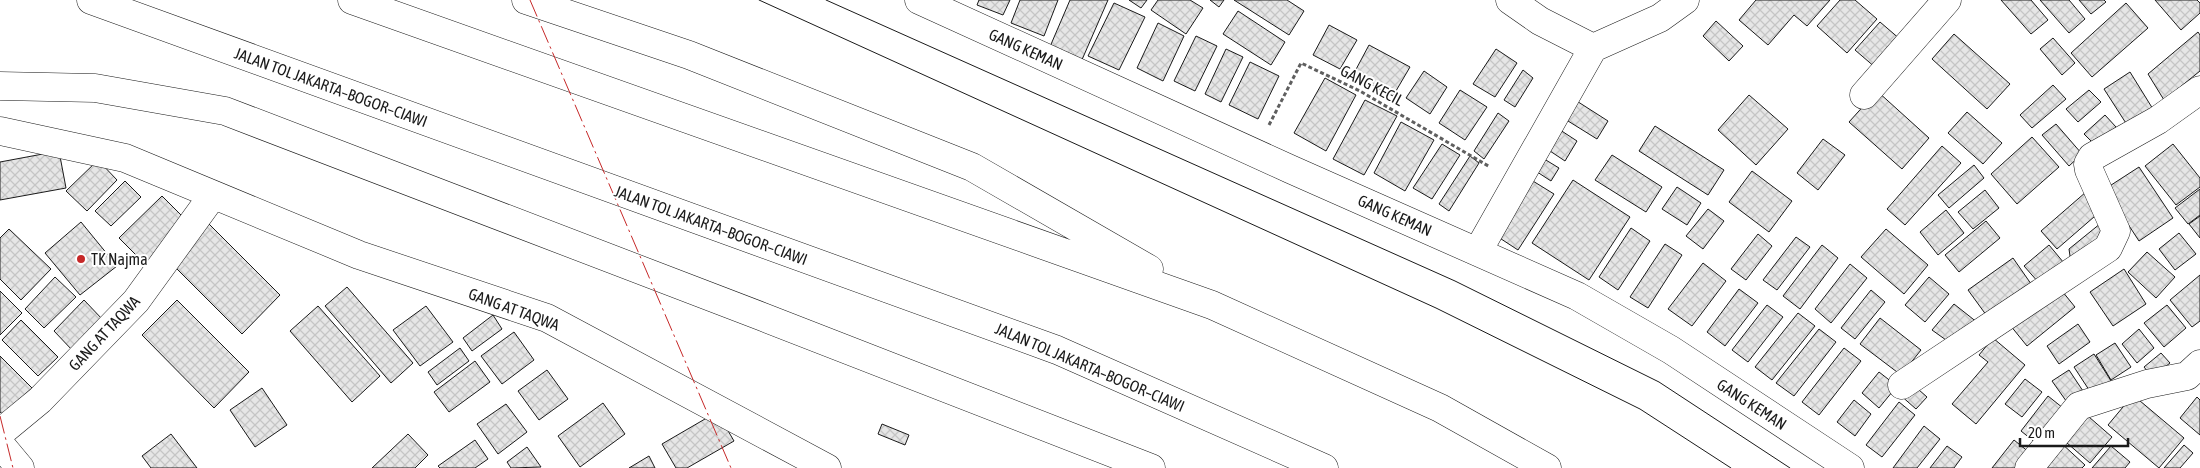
<svg xmlns="http://www.w3.org/2000/svg" width="2200" height="468" font-family="'Asap Condensed',sans-serif">
	<style>
		.building { fill: url(#building-cross-hatch); stroke: #1a1a1a }
		.lines { fill: none; stroke-linecap: round; stroke-linejoin: round }
		.minor-casing { stroke: #1a1a1a; stroke-width: 29 }
		.highway-casing { stroke: #1a1a1a; stroke-width: 29 }
		.path { stroke: #5f5f5f; stroke-width: 3; stroke-dasharray: 4 2.5; stroke-linecap: butt }
		.minor { stroke: #fff; stroke-width: 28 }
		.highway { stroke: #fff; stroke-width: 28 }
		.tram { stroke: #1a1a1a; stroke-width: 1 }
		.power { stroke: #c62828; stroke-width: 1; stroke-dasharray: 18 4 2.5 4; stroke-linecap: butt }
		.poi-dot { fill: #c62828; stroke: #fff; stroke-width: 2 }
		.labels { text-anchor: middle; stroke-width: 4; stroke-linejoin: round; paint-order: stroke }
		.street-label { font-size: 16px; fill: #1a1a1a; stroke: #fff }
		.poi-label { font-size: 16px; fill: #1a1a1a; stroke: #fff; text-anchor: start }
	</style>
	<defs>
		<pattern id="building-cross-hatch" width="8" height="8" patternUnits="userSpaceOnUse" patternTransform="scale(1.25)"><rect width="8" height="8" fill="#e6e6e6"/><path d="M0 0l8 8M0 8l8-8" fill="none" stroke="#c5c5c5"/></pattern>
	</defs>
	<rect width="100%" height="100%" fill="#fff"/>
	<path class="building" d="M979,0h31l-7,15 -26,-10z
		M1020,0h38l-14,36 -33,-13z
		M1070,0h38l-27,62 -32,-13z
		M1129,0h18l-6,8z
		M1158,0h32l13,8 -17,26 -35,-24z
		M1210,0h14l-5,7z
		M1234,0h53l17,11 -15,24z
		M1756,0h74l-23,26 -13,-11 -26,30 -29,-25z
		M1840,0h15l22,19 -30,34 -30,-27z
		M2001,0h30l17,20 -17,14z
		M2040,0h29l16,19 -16,14z
		M2079,0h25l2,2 -15,12z
		M2155,0h42l3,3v10l-19,17z
		M1114,3l31,14 -26,53 -31,-14z
		M2126,3l22,25 -56,49 -21,-24z
		M1238,11l47,31 -14,23 -48,-31z
		M1716,21l27,25 -14,15 -26,-25z
		M1880,22l21,18 -25,28 -21,-18z
		M1158,23l26,13 -21,45 -26,-13z
		M1329,25l28,15 -17,29 -27,-14z
		M2198,32l2,3v36l-36,29 -16,-26z
		M1954,34l56,50 -23,25 -55,-50z
		M1196,36l21,10 -22,45 -21,-10z
		M2053,38l22,25 -13,12 -22,-26z
		M1369,45l41,22 -17,29 -40,-21z
		M1226,49l17,8 -22,45 -16,-8z
		M1496,49l21,14 -22,34 -22,-13z
		M1250,62l29,14 -21,43 -29,-14z
		M1523,70l10,8 -18,29 -11,-7z
		M1424,71l23,16 -17,27 -24,-16z
		M2130,72l26,42 -25,17 -27,-42z
		M1325,78l31,17 -30,56 -32,-18z
		M2053,85l13,14 -34,29 -12,-13z
		M1460,90l27,17 -22,33 -26,-17z
		M2089,90l12,12 -23,20 -12,-13z
		M1877,91l52,47 -27,31 -53,-47z
		M1749,95l39,34 -32,36 -38,-35z
		M1572,98l36,23 -11,18 -37,-23z
		M1365,100l32,16 -33,59 -31,-16z
		M1967,112l35,31 -19,21 -35,-31z
		M1498,113l11,8 -25,38 -10,-8z
		M2105,115l11,12 -21,18 -11,-11z
		M1401,122l33,18 -29,51 -31,-18z
		M2056,124l26,30 -13,12 -27,-31z
		M1554,126l23,15 -12,20 -24,-16z
		M1655,126l69,44 -16,25 -69,-44z
		M2032,137l27,30 -42,37 -26,-30z
		M1823,139l22,16 -27,35 -21,-17z
		M1442,144l18,11 -28,44 -19,-11z
		M2173,144l27,34v9l-24,18 -31,-39z
		M1942,146l19,17 -56,62 -18,-16z
		M59,151l7,37 -66,12v-38z
		M1536,154l23,14 -8,13 -23,-15z
		M1612,155l50,32 -16,25 -51,-32z
		M1470,156l9,7 -30,48 -10,-7z
		M98,160l19,20 -30,31 -21,-20z
		M1974,165l10,13 -35,30 -11,-13z
		M2139,167l34,51 -34,23 -34,-52z
		M1752,171l40,30 -23,31 -40,-30z
		M1528,178l26,16 -36,56 -26,-17z
		M1573,180l57,37 -41,63 -57,-37z
		M125,181l16,16 -30,29 -16,-15z
		M1677,187l24,16 -14,22 -25,-16z
		M2200,189v26l-12,9 -13,-16z
		M1985,190l14,18 -26,21 -15,-17z
		M2086,192l16,18 -45,39 -16,-18z
		M162,196l26,26 -43,42 -26,-26z
		M1708,209l16,12 -21,28 -17,-13z
		M1946,210l18,23 -26,22 -18,-23z
		M2200,216v22l-11,-14z
		M2106,219l2,14 -37,30 -2,-14z
		M1986,221l14,17 -41,34 -14,-17z
		M81,222l36,44 -37,29 -35,-42z
		M209,224l71,71 -38,39 -71,-71z
		M1631,228l19,13 -32,49 -19,-13z
		M9,229l42,40 -30,31 -21,-21v-41z
		M1886,229l42,36 -24,29 -43,-37z
		M2179,233l17,21 -21,16 -16,-21z
		M1758,234l14,12 -26,34 -15,-11z
		M1796,237l14,10 -33,43 -14,-10z
		M1665,244l17,11 -34,53 -18,-11z
		M1822,245l16,13 -38,51 -17,-13z
		M2049,245l15,18 -25,20 -15,-17z
		M2147,252l28,25 -19,21 -28,-26z
		M2013,258l23,33 -44,32 -24,-33z
		M1703,263l23,18 -34,45 -24,-17z
		M1850,264l17,14 -36,45 -16,-14z
		M2124,269l22,35 -33,22 -23,-34z
		M2200,275v46l-8,6 -22,-27z
		M55,277l21,20 -32,31 -19,-19z
		M1929,277l20,17 -24,28 -20,-17z
		M2058,286l17,21 -48,39 -17,-21z
		M347,287l66,76 -22,20 -66,-77z
		M1739,289l19,14 -33,43 -18,-14z
		M1871,290l14,12 -30,37 -14,-11z
		M0,291l22,22 -22,22z
		M84,300l19,20 -30,31 -19,-20z
		M177,300l72,72 -35,36 -72,-73z
		M1954,304l24,19 -25,22 -21,-15z
		M1767,305l16,12 -35,45 -16,-12z
		M2167,305l19,23 -22,19 -20,-24z
		M318,306l62,70 -28,26 -62,-71z
		M426,306l27,36 -33,24 -27,-36z
		M1798,313l17,13 -43,54 -17,-13z
		M493,315l9,14 -30,22 -9,-13z
		M1880,318l41,32 -20,25 -41,-31z
		M21,320l37,37 -20,19 -36,-36z
		M2078,324l12,18 -31,22 -12,-18z
		M1819,329l17,13 -42,54 -18,-13z
		M2139,329l15,19 -17,15 -15,-19z
		M514,332l20,28 -32,24 -21,-28z
		M1993,338l32,27 -49,59 -24,-20 36,-42 -9,-7z
		M2115,343l16,24 -20,13 -15,-25z
		M460,348l9,13 -32,24 -9,-13z
		M1844,348l17,13 -42,54 -17,-13z
		M2161,353l9,10 -18,14 -8,-10z
		M2094,354l19,30 -20,12 -19,-29z
		M0,356l32,32 -28,27 -4,-3z
		M475,361l15,21 -41,30 -15,-20z
		M547,370l21,29 -29,21 -21,-29z
		M2069,370l16,24 -16,11 -17,-24z
		M1879,372l18,14 -18,22 -17,-15z
		M2025,379l17,13 -20,25 -17,-13z
		M1910,382l17,15 -11,12 -17,-15z
		M262,388l25,37 -32,22 -25,-37z
		M2133,395l51,43 -25,30 -51,-43z
		M2048,396l20,16 -27,35 -20,-16z
		M2197,397l3,3v35l-20,-17z
		M1854,400l17,14 -16,22 -18,-14z
		M1899,402l16,13 -33,42 -16,-12z
		M603,403l22,31 -45,33 -22,-31z
		M506,404l21,28 -29,22 -21,-30z
		M2081,410l31,27 -22,26 -31,-27z
		M717,412l17,29 -47,27h-11l-14,-24z
		M882,424l27,11 -4,10 -27,-11z
		M1924,426l16,13 -23,29h-24z
		M171,434l26,34h-46l-9,-12z
		M408,434l20,21 -13,13h-43z
		M475,440l13,19 -13,9h-35l-2,-2z
		M2014,440l16,13 -12,15h-26z
		M2060,442l25,23 -3,3h-45z
		M2184,445l9,8 -13,15h-16z
		M1947,446l15,11 -8,11h-24z
		M2111,446l19,16 -5,6h-33z
		M527,447l14,20 -30,1 -4,-6z
		M649,456l6,12h-26z"/>
	<g class="lines">
		<g class="minor-casing">
			<path id="minor" d="M919,0l371,169 287,127 94,54 179,118
				M1510,0l30,21 53,27 67,-30 25,-18
				M1864,95l83,-95
				M0,131l125,27 234,97 188,63 280,150
				M1478,251l115,-203
				M1902,385l206,-137 8,-17 -27,-61 -1,-6 4,-7 66,-37 42,-30
				M0,433l40,-33 96,-99 77,-106
				M0,444l20,24
				M2029,468l50,-62 68,-22 40,-8 13,-12"/>
		</g>
		<g class="highway-casing">
			<path id="highway" d="M91,0l966,350 267,118
				M352,0l860,305 228,103 107,60
				M526,0l163,55 283,112 177,102
				M0,86l95,2 130,23 538,206 388,151"/>
		</g>
		<path class="path" d="M1269,125l32,-62 59,28 130,76"/>
		<use href="#minor" class="minor"/>
		<use href="#highway" class="highway"/>
		<path class="tram" d="M759,0l677,308 204,101 91,59
			M826,0l629,281 204,101 131,86"/>
		<path class="power" d="M530,0l201,468
			M0,416l13,52"/>
	</g>
	<circle class="poi-dot" cx="81" cy="259" r="5"/>
	<g class="labels">
		<g class="street-label">
			<text transform="translate(1026 49) rotate(24)" y="6">GANG KEMAN</text>
			<text transform="translate(1372 85) rotate(28)" y="6">GANG KECIL</text>
			<text transform="translate(331 87) rotate(20)" y="6">JALAN TOL JAKARTA–BOGOR–CIAWI</text>
			<text transform="translate(1395 215) rotate(24)" y="6">GANG KEMAN</text>
			<text transform="translate(711 225) rotate(20)" y="6">JALAN TOL JAKARTA–BOGOR–CIAWI</text>
			<text transform="translate(514 309) rotate(20)" y="6">GANG AT TAQWA</text>
			<text transform="translate(104 333) rotate(-47)" y="6">GANG AT TAQWA</text>
			<text transform="translate(1090 367) rotate(23)" y="6">JALAN TOL JAKARTA–BOGOR–CIAWI</text>
			<text transform="translate(1752 404) rotate(33)" y="6">GANG KEMAN</text>
		</g>
		<g class="poi-label">
			<text x="91" y="265">TK Najma</text>
		</g>
	</g>
	<path d="M2020 438v8h108v-8" fill="none" stroke="#1a1a1a" stroke-width="2.5"/>
	<text x="2028" y="438" font-size="15" fill="#1a1a1a" stroke="#ffffff" stroke-width="4" paint-order="stroke">20 m</text>
</svg>
